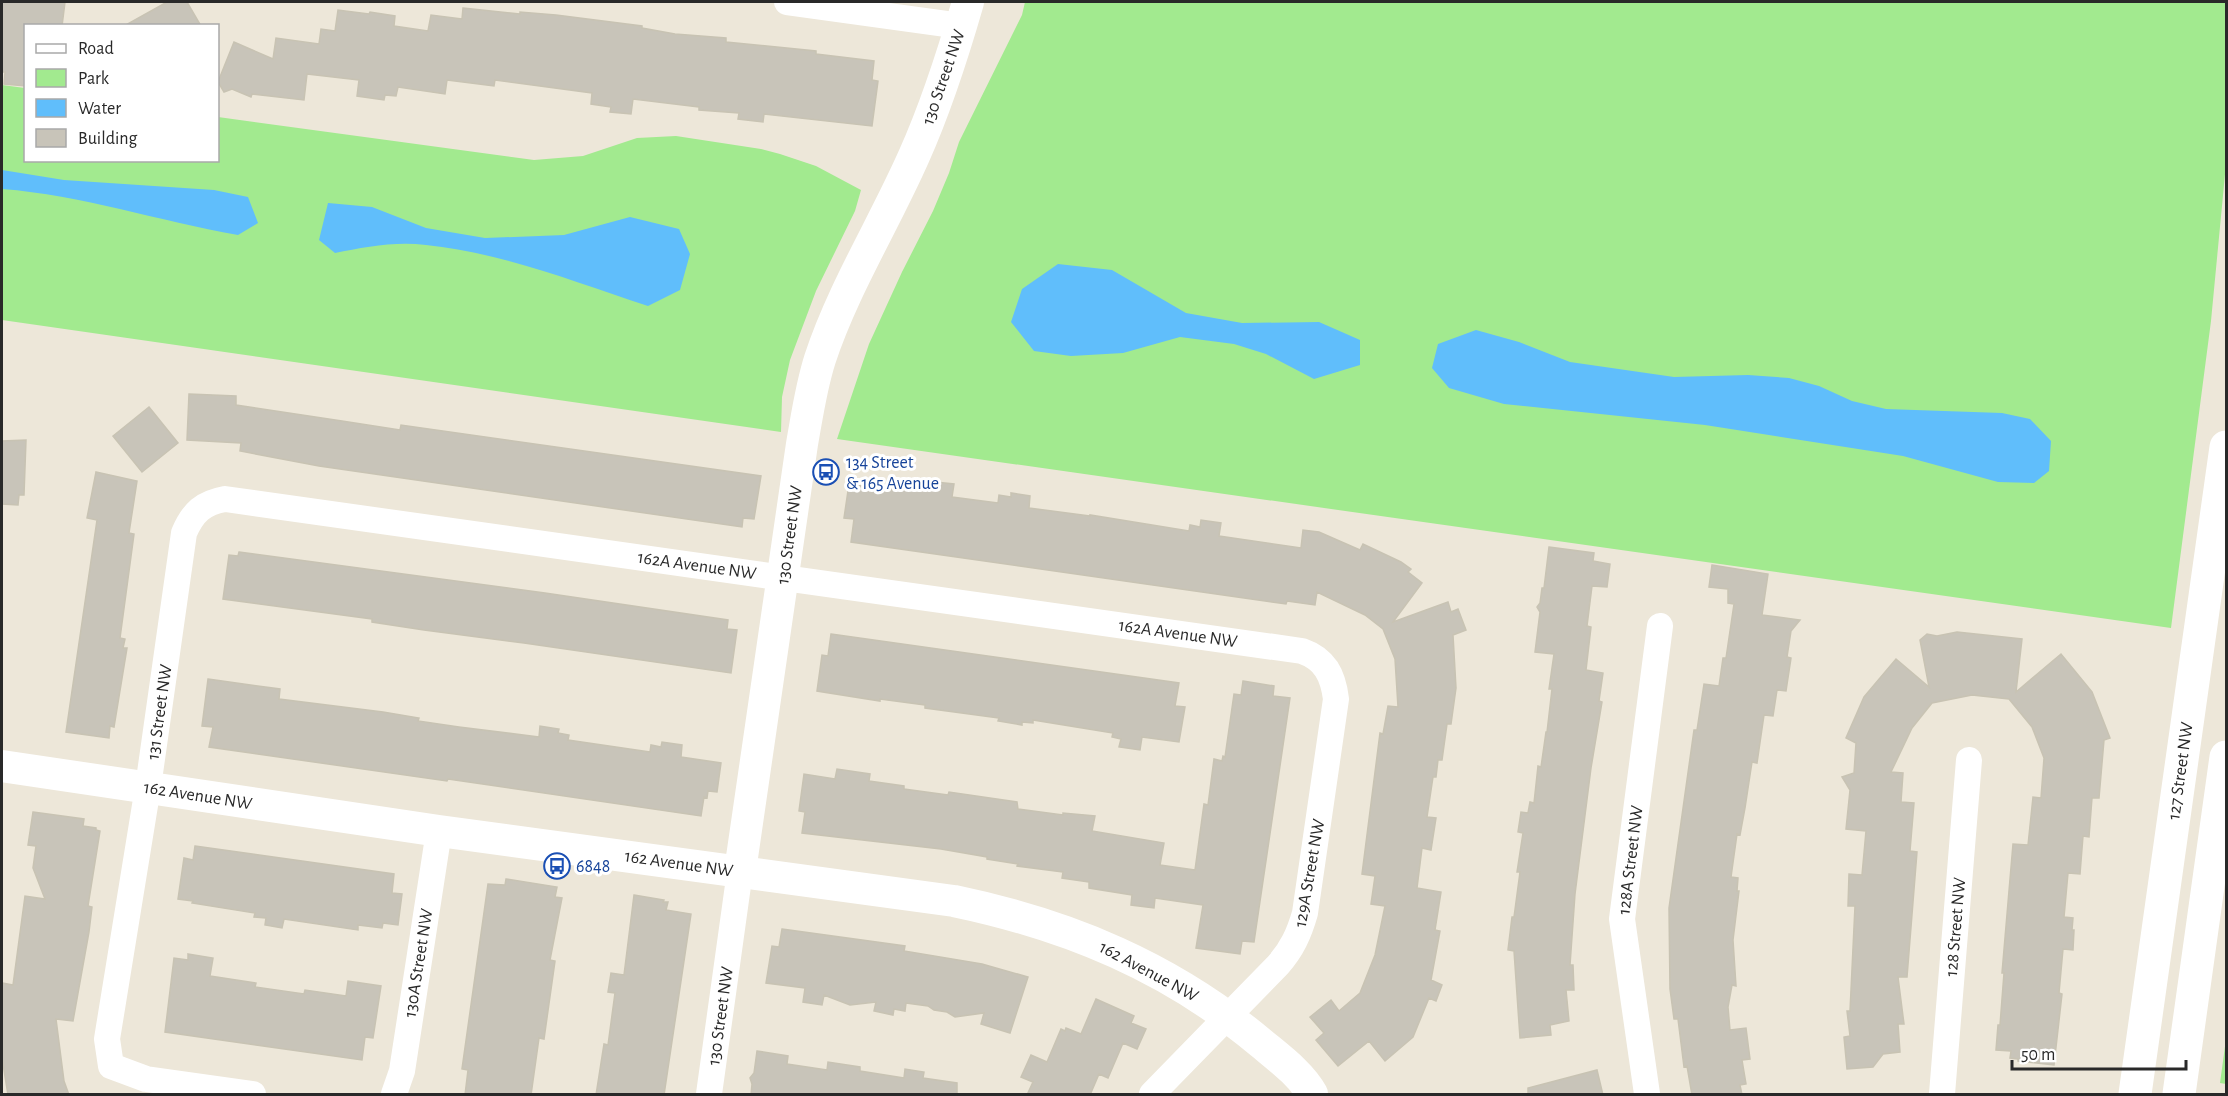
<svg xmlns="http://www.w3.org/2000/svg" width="2228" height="1096" font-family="'Alegreya Sans',sans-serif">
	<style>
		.green { fill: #a2ea8f }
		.water { fill: #60befb }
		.building { fill: #c8c4b9; stroke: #c8c3b3; stroke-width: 1.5 }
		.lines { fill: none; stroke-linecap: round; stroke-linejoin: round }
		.minor { stroke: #fff; stroke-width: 26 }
		.tertiary { stroke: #fff; stroke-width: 32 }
		.secondary { stroke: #fff; stroke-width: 33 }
		.labels { text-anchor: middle; stroke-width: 6; stroke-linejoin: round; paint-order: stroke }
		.street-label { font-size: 18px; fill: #292929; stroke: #fff }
		.transit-label { font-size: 18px; fill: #164399; stroke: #fff; text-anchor: start }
	</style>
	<rect width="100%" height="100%" fill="#ede7d9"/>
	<path class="green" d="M1025,2h1201v162l-15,157 -40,307 -1334,-189 32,-95 33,-72 31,-61 16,-38 10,-31 63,-127z
		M2,85l23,3 1,72h192v-43l316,43 49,-4 54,-18 39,-2 85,13 19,5 36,12 45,24 -6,21 -39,80 -26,69 -8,37 -1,35 -779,-112z
		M2226,1039v45l-6,-1z"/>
	<path class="water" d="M2,170l62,10 150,10 34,7 10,26 -20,12c-80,-14 -156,-40 -236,-46z
		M328,203l44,4 54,21 59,10 79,-3 66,-18 49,12 11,25 -10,36 -32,16c-73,-24 -145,-53 -222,-61 -30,-4 -62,2 -91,8l-16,-13z
		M1058,264l54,6 74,43 56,10 77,-1 41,18v25l-46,14 -48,-25 -32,-10 -54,-7 -57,16 -52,3 -37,-5 -23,-29 11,-33z
		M1476,330l43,12 51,20 104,15 74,-2 41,3 30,8 33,15 34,8 116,4 28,6 21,22 -2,30 -15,12 -36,-1 -95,-26 -198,-31 -201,-21 -55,-16 -17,-20 6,-24z"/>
	<path class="building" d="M2,2h63l-3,24h-36v60l-22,-2 1,-12h-3z
		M167,2h20l14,24h-77z
		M463,8l57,6v-2l36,3 86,11v2l33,6 51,4v4l90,9v3l58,7 -2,19 6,1 -6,45 -108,-12 -1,8 -25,-3 1,-6 -40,-3v-3l-66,-8 -2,15 -21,-2 1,-5 -20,-3 1,-11 -97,-13 -1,6 -47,-6 -2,14 -47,-7 -2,9 -11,-1 -1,5 -27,-4 2,-16 -52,-6 -3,26 -52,-6 -1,3 -19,-8 -8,3 -6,-10 16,-40 39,17 3,-21 43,6 2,-15 14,2 3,-21 31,4 1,-2 25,4 -1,10 34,5 3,-16 31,4z
		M189,394l47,2v9l106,16 58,9 1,-5 360,51 -7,43 -11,-1 -1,9 -423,-61 -79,-15 1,-8 -54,-3z
		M149,407l29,36 -36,29 -29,-36z
		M26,440l-2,55h-5l-1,10 -16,-1v-63z
		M96,472l41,9 -8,52 5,1 -14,104 5,1 -2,9h4l-13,79 -4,-1 -1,12 -43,-6 31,-212 -10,-2z
		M935,482l19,2 -2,13 46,6 1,-8 12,2v-4l19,3 -1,12 61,8v-1l99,16 1,-6 10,2 1,-7 20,3 -2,13 82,12 2,-18 16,2 41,18 3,-6 38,18 10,7 -3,3 14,11 -29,39 55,-20 3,10 7,-3 8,21 -13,5 3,53 -5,36h-4l-5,36h-4l-2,17h-3l-6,40 9,1 -5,32 -9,-2 -5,40 24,4 -6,38 5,1 -9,49 11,5 -6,16 -7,-3 -16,39 -28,24 -16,-20 -31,25 -22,-26 8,-7 -14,-16 21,-17 8,11 21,-18 15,-38 10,-49 -14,-2 4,-28 -13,-2 18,-141 3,1 5,-28 10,1 -3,-48 -12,-30 -18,-14 -48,-23 -2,13 -28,-4 -1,3 -435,-62 3,-23 -10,-1 5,-34 43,6v-3l30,4v-3l12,1z
		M1549,547l45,6 -1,8 17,3 -3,23 -15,-1 -5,40 4,1 -5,43 17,3 -4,28 3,1 -11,66 -16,126 -5,71h3l1,25h-8l3,31 -19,4 1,10 -31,3 -6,-87 -6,-1 4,-33h2l6,-45h-3l6,-39 -5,-1 3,-20 7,1 2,-11 4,1 4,-37 3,1 5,-35h1l5,-43h-3l5,-35 -19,-2 5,-40 -3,-5 3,-4 2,-15h2z
		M239,552l306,41 183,27 -1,9 10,1 -6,43 -207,-30 -100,-13 -52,-8v-3l-149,-20 6,-44 9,1z
		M1712,565l56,9 -6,41 38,5 -9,11 -4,26 4,1 -5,33 -9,-1 -4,26 -9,-1 -7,48 -5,-1 -7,46 -5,27 -3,-1 -6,43 7,1 -1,13h2l-6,49 3,46 -4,-1 -4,22 2,23 16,-2 4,31 -8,1 4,24 -6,1 2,10h-50l-5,-29 -3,1 -6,-48h-4l-4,-30 -1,-81 25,-178h3l7,-46 15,2 4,-28h3l8,-54 -6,-1v-14l-19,-2z
		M1957,632l65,7 -6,53 45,-38 31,38 18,46 -6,2 -5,58h-7l-3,39 -6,-1 -3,38 -12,-1 -4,44 9,1 -1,12h2l-1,20 -10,-1 -4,44 3,1 -8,71 -36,-4v-2l-8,-1 1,-7 -15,-1 2,-25h2l4,-52h-2l11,-129 15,1 5,-48 8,1 3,-40 -12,-31 -23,-28 -37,-4 -40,8 -20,25 -21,44 12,1 -2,29 13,1 -4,48 7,1 -10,125h-9l6,47h-6l2,28 -17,2 -10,13 -26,2 -3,-32 6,-1 -3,-25h3l5,-105h-7l1,-32 13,1 4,-44 -20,-2 4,-39 -8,-13 12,-4 2,-30 -10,-5 18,-41 32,-38 33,28 -9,-47 7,-6 10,2z
		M831,634l348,49 -4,23 10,1 -6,35 -37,-5 -2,13 -21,-3 2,-8 -9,-2 1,-4 -80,-13v3l-11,-1v3l-24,-4 1,-3 -74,-10v-3l-45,-6v2l-63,-10 5,-36 6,1z
		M208,679l72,10 -1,10 104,13 36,6 -1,3 41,6 80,10 1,-11 19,3 -1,4 11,2 -1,5 82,12 1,-7 10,2 1,-5 20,3 -1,12 40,6 -4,29 -9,-1 -1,7 -3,-1 -3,19 -253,-37 -1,2 -238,-34 4,-20 -11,-1z
		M1243,681l31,5 -1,10 17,2 -36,244 -12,-1 -2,13 -44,-6 7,-43 -48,-7 -1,10 -23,-3 1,-10 -43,-7v-6l-27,-4 1,-6 -46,-6 1,-2 -31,-5v-2l-46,-8 -139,-16 3,-21 -6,-1 5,-37 31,5 2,-10 33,5 -1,7 35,5v3l44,6 1,-3 68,10 1,7 45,6v-2l32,3 -3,15 72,12 -4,22 35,5 9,-66 4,1 6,-46 8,2 1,-5 2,1 9,-63 7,1z
		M33,812l51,7 -1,7 13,2v2l4,1 -12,75 4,1 -3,25 -16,89 -17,-2 8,62 5,14h-61l-6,-37v-75l11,2 12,-89 20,3 -12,-31 3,-22 -8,-1z
		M195,846l199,28 -2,19 10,1 -4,31 -15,-2 -1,5 -24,-3v5l-74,-11 -2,9 -17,-3 1,-7 -12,-1 1,-4 -63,-10 1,-2 -15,-2 6,-41 9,2z
		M506,879l51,8 -2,10 7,1 -12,62 5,1 -11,78 -5,-1 -8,57h-66l3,-25 -6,-1 26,-185 17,1z
		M634,895l30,5 -1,2h5l-2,8 25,4 -27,181h-68l8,-51 4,1 7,-52 -7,-1 3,-19 13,2z
		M782,929l123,17 -1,5 78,13 46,13 -18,56 -29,-9 3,-11 -29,4 -8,-5 -13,-2 -6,-4 -22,-3 -1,8 -11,-2 -1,6 -19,-4 2,-9 -26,3 -26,-10 -2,10 -19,-3 2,-14 -39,-5 6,-37 7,1z
		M188,954l25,4 -3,18 46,7 -1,4 49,7 1,-4 41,6 2,-15 33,5 -8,52 -8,-1 -3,23 -197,-28 9,-74 14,2z
		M1096,999l38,17 -3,7 15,6 -9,20 -14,-6 -15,35 -9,-4 -9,21h-63l6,-13 -12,-5 10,-22 16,7 14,-33 4,2 1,-3 15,6z
		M757,1051l31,5 -1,8 40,6 1,-8 32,5v4l44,7 1,-9 19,3 -1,6 34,5v12h-206l1,-11 -2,-6 4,-5z
		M1597,1070l6,25h-75v-7z"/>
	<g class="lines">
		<path class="minor" d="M787,2l174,24
			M253,1094l-107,-15 -35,-13 -4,-27 41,-252 36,-254c9,-21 19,-30 41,-34l1077,152c23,8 31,24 34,48l-31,214c-6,21 -13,36 -27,52l-126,129
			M394,1094l8,-23 37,-240
			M709,1094l31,-223
			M1647,1094l-25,-175 38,-293
			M1942,1094l27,-334"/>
		<path class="tertiary" d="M2,766l437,65 515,70c115,24 216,66 307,142 18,15 40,31 51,51
			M740,871l62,-427c5,-28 9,-57 18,-85 23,-70 64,-135 94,-203 22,-49 39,-102 54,-154"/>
		<path class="secondary" d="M2135,1094l91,-647
			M2179,1094l47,-337"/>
	</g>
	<defs>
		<g id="bus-ring" transform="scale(1.35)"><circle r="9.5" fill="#fff" stroke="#1a4fb4" stroke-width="1.5"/><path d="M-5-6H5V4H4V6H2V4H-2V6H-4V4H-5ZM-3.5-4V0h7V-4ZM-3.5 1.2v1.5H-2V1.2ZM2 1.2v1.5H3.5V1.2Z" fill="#1a4fb4"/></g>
	</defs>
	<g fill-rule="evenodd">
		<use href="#bus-ring" x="826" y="472"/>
		<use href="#bus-ring" x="557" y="866"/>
	</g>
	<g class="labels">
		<g class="street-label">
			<text transform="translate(943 77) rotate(-71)" y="6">130 Street NW</text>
			<text transform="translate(789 535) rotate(-82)" y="6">130 Street NW</text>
			<text transform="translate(697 565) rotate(8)" y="6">162A Avenue NW</text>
			<text transform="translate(1178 633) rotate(8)" y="6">162A Avenue NW</text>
			<text transform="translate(159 712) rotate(-82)" y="6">131 Street NW</text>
			<text transform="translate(2180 771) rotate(-82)" y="6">127 Street NW</text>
			<text transform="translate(198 795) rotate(9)" y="6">162 Avenue NW</text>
			<text transform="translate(1630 860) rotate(-83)" y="6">128A Street NW</text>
			<text transform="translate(679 863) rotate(8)" y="6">162 Avenue NW</text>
			<text transform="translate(1309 873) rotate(-80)" y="6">129A Street NW</text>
			<text transform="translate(1955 927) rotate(-85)" y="6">128 Street NW</text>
			<text transform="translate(418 963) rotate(-81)" y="6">130A Street NW</text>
			<text transform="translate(1149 971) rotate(28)" y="6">162 Avenue NW</text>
			<text transform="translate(720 1016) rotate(-82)" y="6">130 Street NW</text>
		</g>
		<g class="transit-label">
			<text x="846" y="468">134 Street<tspan x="846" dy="21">&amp; 165 Avenue</tspan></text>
			<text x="576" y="872">6848</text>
		</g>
	</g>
	<rect width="2228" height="1096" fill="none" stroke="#292929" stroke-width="6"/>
	<rect x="24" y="24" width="195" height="138" fill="#ffffff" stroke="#a9a9a9" stroke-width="1.5"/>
	<rect x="36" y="44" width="30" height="9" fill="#ffffff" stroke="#a9a9a9" stroke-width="1.5"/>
	<text x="78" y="54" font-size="18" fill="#292929">Road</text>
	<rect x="36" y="69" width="30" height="18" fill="#a2ea8f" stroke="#a9a9a9" stroke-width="1.5"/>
	<text x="78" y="84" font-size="18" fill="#292929">Park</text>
	<rect x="36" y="99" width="30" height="18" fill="#60befb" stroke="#a9a9a9" stroke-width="1.5"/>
	<text x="78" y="114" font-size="18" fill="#292929">Water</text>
	<rect x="36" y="129" width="30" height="18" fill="#c8c4b9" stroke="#a9a9a9" stroke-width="1.5"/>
	<text x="78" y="144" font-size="18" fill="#292929">Building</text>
	<path d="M2012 1060v9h174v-9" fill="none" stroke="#292929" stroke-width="3"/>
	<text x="2021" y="1060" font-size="18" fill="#292929" stroke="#ffffff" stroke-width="4.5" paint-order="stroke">50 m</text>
</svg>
